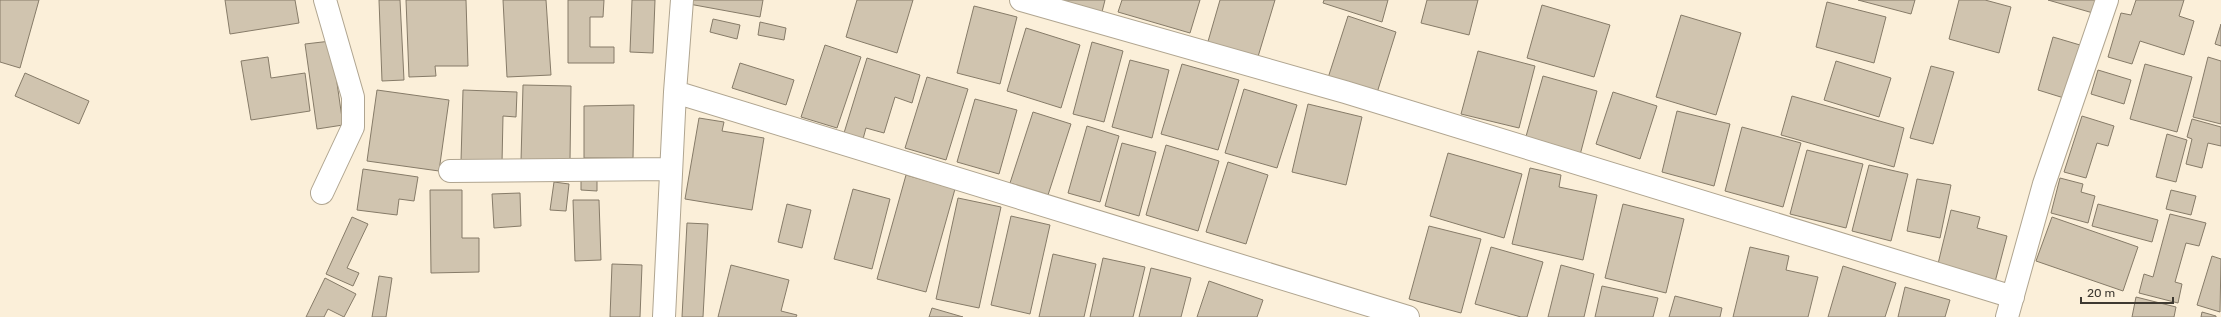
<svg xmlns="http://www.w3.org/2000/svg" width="2221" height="317" font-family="Rubik,sans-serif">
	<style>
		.building { fill: #d0c4af; stroke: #867b68 }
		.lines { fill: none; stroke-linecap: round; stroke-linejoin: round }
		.minor-casing { stroke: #b0a590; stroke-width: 24 }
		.minor { stroke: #fff; stroke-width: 22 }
	</style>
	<rect width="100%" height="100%" fill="#fbefd9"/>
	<path class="building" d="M0,0h39l-19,68 -20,-6z
		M225,0h70l4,23 -69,11z
		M379,0h21l4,80 -22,1z
		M406,0h60l2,66h-33l1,10 -27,1z
		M503,0h43l5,75 -44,2z
		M568,0h36l-1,17h-13v30h24v16h-46z
		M632,0h23l-2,53 -23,-1z
		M690,0h73l-3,17 -71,-13z
		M857,0h56l-16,53 -51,-16z
		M1058,0h47l-3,12z
		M1122,0h78l-10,33 -72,-21z
		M1220,0h55l-18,60 -50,-15z
		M1324,0h64l-6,22 -59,-19z
		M1427,0h51l-9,35 -48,-12z
		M1858,0h57l-4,14z
		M1959,0h26l26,7 -12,46 -50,-14z
		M2048,0h49l-4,13z
		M2136,0h48l-5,16 15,5 -10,34 -44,-14 -8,23 -24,-7 13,-44 10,2z
		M1827,2l59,15 -12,46 -58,-16z
		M1542,5l68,20 -16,52 -67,-19z
		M974,6l43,11 -17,67 -43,-11z
		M1681,15l60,18 -25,82 -60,-18z
		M1348,16l48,16 -20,64 -49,-15z
		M713,19l27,6 -3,14 -27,-7z
		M760,22l26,6 -2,12 -26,-5z
		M2221,24v22l-6,-2z
		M1026,28l54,17 -19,63 -54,-17z
		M2053,37l27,8 -16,53 -26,-8z
		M331,41l12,84 -26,4 -12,-85z
		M1092,42l31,9 -19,71 -31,-8z
		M825,45l36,12 -24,71 -36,-11z
		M1478,51l57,15 -16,62 -58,-14z
		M268,57l3,21 34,-5 5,38 -59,9 -10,-59z
		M2208,57l13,4v63l-28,-7z
		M867,58l53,17 -8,28 -17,-6 -11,36 -18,-5 -3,11 -19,-6z
		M1130,60l39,10 -17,68 -40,-11z
		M1836,61l55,17 -12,39 -55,-17z
		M740,63l54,17 -8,25 -54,-17z
		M1182,64l57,16 -21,70 -57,-16z
		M2145,64l47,13 -15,55 -47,-13z
		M1931,66l23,6 -21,72 -23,-6z
		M2098,70l33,10 -7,24 -33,-10z
		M25,73l64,28 -10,23 -64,-28z
		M1543,76l54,15 -17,64 -55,-15z
		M927,77l41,12 -22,71 -41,-12z
		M523,85l48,1 -1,75h-49z
		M1244,89l53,16 -20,63 -52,-15z
		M377,90l72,10 -10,71 -72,-10z
		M463,90l54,2 -1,25 -13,-1 -1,47 -41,-2z
		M1613,92l44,14 -17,53 -44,-15z
		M1792,96l112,32 -10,39 -113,-32z
		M975,99l42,11 -18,64 -42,-12z
		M1308,104l54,13 -16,68 -54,-13z
		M634,105l-1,53h-49v-52z
		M1677,111l53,13 -16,62 -52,-14z
		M1033,112l38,12 -23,71 -38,-12z
		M2082,116l32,10 -6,20 -11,-3 -11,35 -22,-6z
		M699,118l25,4 -2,9 42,7 -12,72 -67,-11z
		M2192,119l29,8v19l-13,-3 -6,25 -16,-4 6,-25 -5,-2z
		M1087,126l32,10 -19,66 -32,-9z
		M1742,127l59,16 -18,64 -58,-16z
		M2167,134l20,6 -11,42 -20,-5z
		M1122,143l34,9 -17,64 -34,-10z
		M1166,145l53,16 -21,70 -52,-16z
		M1807,150l56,14 -17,64 -56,-14z
		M1448,153l74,21 -18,64 -74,-22z
		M1228,162l40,13 -22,69 -40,-12z
		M1869,165l39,9 -17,67 -39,-10z
		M1530,168l31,7 -2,12 38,8 -14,65 -71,-16z
		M363,169l55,8 -4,24 -15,-2 -2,16 -40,-5z
		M906,175l49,14 -29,103 -49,-13z
		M581,177h16v14l-16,-1z
		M2060,178l23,6 -2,8 14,4 -7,27 -37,-10z
		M1917,179l34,6 -11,53 -33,-7z
		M554,182l15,2 -3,27 -16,-1z
		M853,189l37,10 -18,70 -38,-10z
		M430,190h32v48h17v34l-48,1z
		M2171,190l25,6 -5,19 -25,-6z
		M520,193l1,33 -27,2 -2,-34z
		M958,198l43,9 -22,101 -43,-9z
		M573,200h26l2,60 -26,1z
		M787,204l24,6 -9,38 -24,-6z
		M1623,204l61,15 -18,74 -61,-15z
		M2098,204l60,16 -6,22 -60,-16z
		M1951,210l29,7 -3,11 30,8 -12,46 -58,-14z
		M2170,214l36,9 -7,23 -13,-3 -11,39 7,2 -4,19 -39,-10 5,-19 9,3z
		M1011,216l39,9 -20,89 -39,-9z
		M352,217l16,7 -21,44 12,5 -6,13 -27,-12z
		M2052,217l86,30 -15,44 -87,-30z
		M687,223l21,1 -5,93h-21z
		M1429,226l52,13 -20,74 -52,-14z
		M1491,247l52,15 -16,55h-6l-46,-13z
		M1750,247l39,9 -3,14 32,7 -10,40h-75z
		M1053,254l43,10 -12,53h-45z
		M2212,256l9,3 -1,53 -23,-7z
		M1103,258l42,9 -12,50h-43z
		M612,264l30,1 -2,52h-30z
		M731,265l58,15 -8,31 16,4 -1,2h-78z
		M1561,265l33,9 -10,43h-36z
		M1843,266l53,17 -11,34h-57z
		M1151,268l40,10 -10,39h-42z
		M379,276l13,2 -6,39h-14z
		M325,278l31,16 -12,23 -16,-8 -4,8h-18z
		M1209,281l54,19 -6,17h-60z
		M1602,286l56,12 -5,19h-58z
		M1905,287l45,13 -5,17h-47z
		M1675,296l47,12 -2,9h-51z
		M2136,297l40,10 -2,10h-42z
		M932,308l31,9h-34z
		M2202,312l14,4v1h-15z"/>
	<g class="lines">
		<g class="minor-casing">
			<path id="minor" d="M1021,0l324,92 668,205
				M675,92l733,225
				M450,171l221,-2
				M322,193l31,-66v-30l-28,-97
				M664,317l11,-225 7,-92
				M2007,317l37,-133 63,-184"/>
		</g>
		<use href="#minor" class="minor"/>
	</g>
	<path d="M2081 297v6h92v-6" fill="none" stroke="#3e3931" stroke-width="2"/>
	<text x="2087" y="297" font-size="12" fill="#3e3931" stroke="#fbefd9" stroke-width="3" paint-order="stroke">20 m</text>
</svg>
